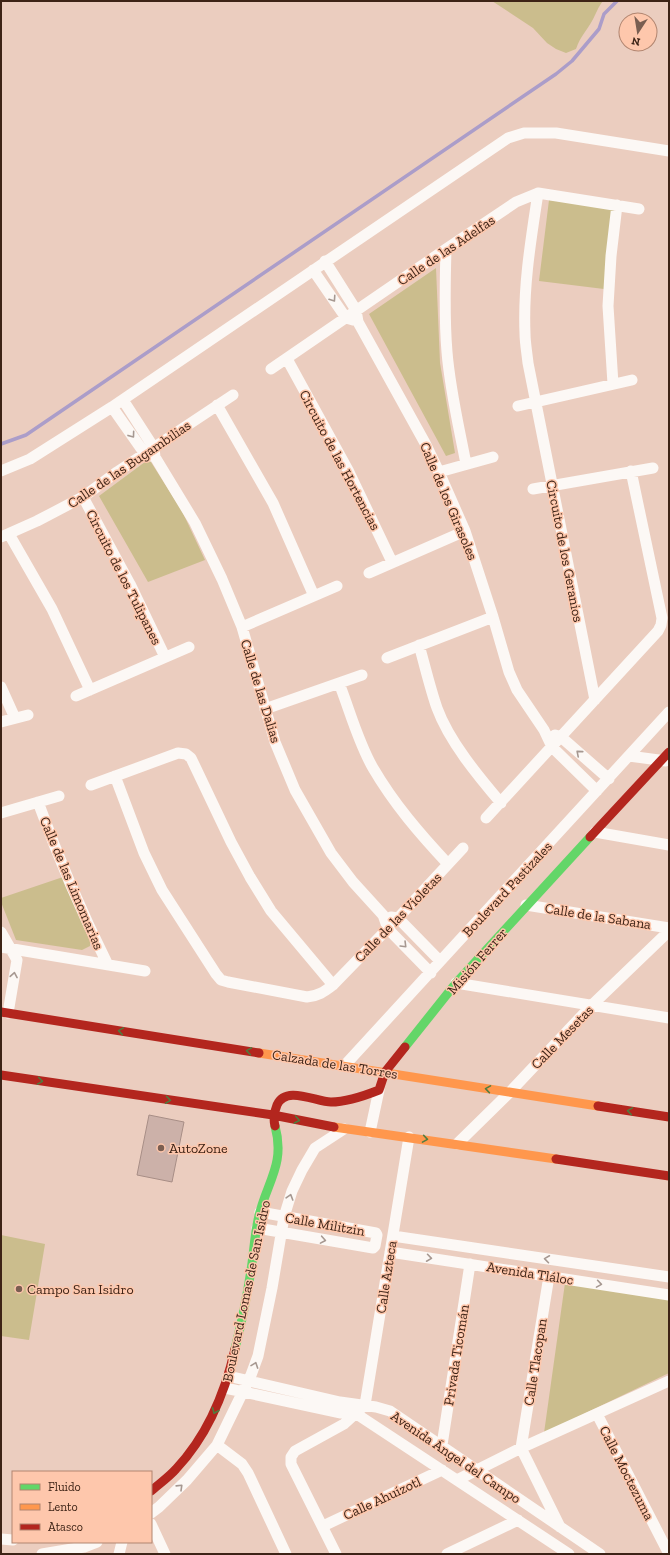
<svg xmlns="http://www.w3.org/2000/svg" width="670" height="1555" font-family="'Zilla Slab',serif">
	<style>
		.green { fill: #cbbd8d }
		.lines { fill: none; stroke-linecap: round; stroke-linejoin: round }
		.stream { stroke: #ab9dc9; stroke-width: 3.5 }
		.building { fill: #ccb1a9; stroke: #a88e86 }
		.street { stroke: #fcf8f5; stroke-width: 11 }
		.fast { stroke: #63d668; stroke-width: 9 }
		.slow { stroke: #ff974d; stroke-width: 9 }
		.jam { stroke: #b3261e; stroke-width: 9 }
		.oneway { stroke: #a69891 }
		.oneway2 { stroke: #507c3f }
		.poi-dot { fill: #7a5e51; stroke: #fec7ac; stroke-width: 1.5 }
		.labels { text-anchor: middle; stroke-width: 3; stroke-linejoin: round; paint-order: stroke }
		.street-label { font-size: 14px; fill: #3d2316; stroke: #fec7ac }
		.poi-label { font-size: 14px; fill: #3d2316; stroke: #fec7ac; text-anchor: start }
	</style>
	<rect width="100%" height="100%" fill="#ebcdbf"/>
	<path class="green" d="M492,1h111c-5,6 -7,13 -11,20 -6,11 -11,14 -16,28l-10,4 -10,-4 -9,-6 -14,-15z
		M549,200l65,8 -10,81 -65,-8z
		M436,268l4,95 15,90 -9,3 -77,-142z
		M149,459l33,52 23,49 -57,22 -49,-86z
		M63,877l27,64v5l-8,4 -66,-10 -15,-38v-4z
		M1,1235l44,9 -16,96 -28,-4z
		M565,1283l104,15v75l-125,60z"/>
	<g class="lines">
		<path class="stream" d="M1,444l25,-9 530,-361 16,-13 27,-32 5,-15 13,-13"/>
	</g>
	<path class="building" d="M149,1115l35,7 -12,60 -35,-7z"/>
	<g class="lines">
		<path class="street" d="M538,193c-7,46 -15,93 -13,140 0,10 2,20 3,30l67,337
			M446,249c-1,34 -2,69 1,103 3,38 12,75 19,112
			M325,261l31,49 2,12 67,121 14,29 26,59 28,86 16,55 8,18 27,40 8,17 45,44
			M313,270l33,48 7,2
			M287,359l62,113 43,90
			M271,369l175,-120 70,-47 22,-9 101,16
			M613,384l-5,-78 3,-50 6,-51
			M123,400l31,48 1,9 40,66 27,56 20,48 33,115 20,48 36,63 22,29 30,33 5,14 43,44
			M217,405l56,98 41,93
			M518,406l114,-26
			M112,407l33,47 6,2
			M1,471l29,-12 82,-52 396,-269 16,-5h32l113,18
			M439,472l54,-15
			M533,489l120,-21
			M83,497l47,87 35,73
			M9,534l43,75 38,81
			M1,537l36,-16 46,-24 34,-25 116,-77
			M369,573l96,-42
			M242,627l95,-41
			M419,645c6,21 11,43 18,63 12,33 41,68 64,95
			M387,658l106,-41
			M339,683c11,28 19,59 34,85 21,36 47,66 75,96
			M1,687l14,31
			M76,696l113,-49
			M265,709l97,-34
			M1,722l27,-7
			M555,735l6,2 48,42
			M629,756l37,5
			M115,776l29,77 18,37 54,84 5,6 7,2 79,15c11,-1 17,-5 26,-12l65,-67 65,-70
			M91,785l87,-32 8,1 5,4 40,84 19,35 21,34 62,74
			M38,802c20,55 43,109 69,161
			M1,813l58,-17
			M486,818l172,-187 3,-6 1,-7 -31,-147
			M595,832l74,13
			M526,905l143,23
			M391,917l7,1 42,43
			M1,932l16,28 -9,53
			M1,947l144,24
			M456,983l213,35
			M345,1065l324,-353
			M370,1132l9,-42
			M457,1144l52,-51 82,-87 78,-75
			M257,1228l116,20 2,-2 2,-11 -1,-2 -116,-21
			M393,1236l276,41
			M390,1252l279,43
			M549,1276l-28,172 39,79
			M228,1376l112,26 36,5 14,4 210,143
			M225,1388l116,25h14l214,141
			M597,1414l72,140
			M217,1445l25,19 6,9 38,81
			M442,1445l28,-181
			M457,1480l64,-32 148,-67
			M151,1513l8,-6 28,-27 30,-35 34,-70 7,-19 14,-68 12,-71 8,-26 10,-21 13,-22 29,-19
			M151,1524l14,30
			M323,1526l119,-56
			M1,1539l12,1
			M42,1554l42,-7 13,-5
			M119,1554l3,-12
			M336,1554l-45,-90v-7l4,-6 49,-27 21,-19 44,-268
			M447,1554l71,-34"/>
		<path class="fast" d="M405,1047l51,-64 134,-146
			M235,1349c7,-28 13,-57 17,-86 2,-15 3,-29 6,-43 7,-36 28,-54 17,-94"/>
		<path class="slow" d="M259,1053l339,53
			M334,1127l222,32"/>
		<path class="jam" d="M590,837l79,-85
			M1,1012l258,41
			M1,1075l272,40 61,12
			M598,1106l71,11
			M275,1126c-2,-8 -1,-14 2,-21 9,-20 39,-3 54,-3 16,0 33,-6 48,-12l6,-18 20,-25
			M556,1159l113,17
			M151,1491c8,-7 18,-14 25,-22 31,-33 49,-76 59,-120"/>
	</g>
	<defs><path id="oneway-chevron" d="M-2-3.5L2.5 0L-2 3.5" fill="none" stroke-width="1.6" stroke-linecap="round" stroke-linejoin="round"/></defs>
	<g class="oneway">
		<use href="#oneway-chevron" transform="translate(333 299) rotate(56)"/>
		<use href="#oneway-chevron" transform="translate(132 435) rotate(54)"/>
		<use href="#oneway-chevron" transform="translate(579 753) rotate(-139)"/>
		<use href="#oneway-chevron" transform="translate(404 945) rotate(45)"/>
		<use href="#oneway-chevron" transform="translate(14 975) rotate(-80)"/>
		<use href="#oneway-chevron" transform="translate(290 1197) rotate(-73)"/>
		<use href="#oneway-chevron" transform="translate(323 1240) rotate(10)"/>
		<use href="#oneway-chevron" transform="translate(429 1258) rotate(8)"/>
		<use href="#oneway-chevron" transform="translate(547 1259) rotate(-172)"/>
		<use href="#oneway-chevron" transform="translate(599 1284) rotate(9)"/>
		<use href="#oneway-chevron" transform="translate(255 1365) rotate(-70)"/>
		<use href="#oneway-chevron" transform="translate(180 1487) rotate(-44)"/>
	</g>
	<g class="oneway2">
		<use href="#oneway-chevron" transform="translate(121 1031) rotate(-171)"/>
		<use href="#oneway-chevron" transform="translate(249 1051) rotate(-171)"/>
		<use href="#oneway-chevron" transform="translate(40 1081) rotate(9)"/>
		<use href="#oneway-chevron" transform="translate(488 1089) rotate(-171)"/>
		<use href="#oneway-chevron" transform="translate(168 1100) rotate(8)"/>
		<use href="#oneway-chevron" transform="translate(630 1111) rotate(-171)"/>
		<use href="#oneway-chevron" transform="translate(297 1120) rotate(11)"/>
		<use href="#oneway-chevron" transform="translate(425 1139) rotate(9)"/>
		<use href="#oneway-chevron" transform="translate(215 1411) rotate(113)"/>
	</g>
	<g class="poi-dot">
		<circle cx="161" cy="1148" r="4"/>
		<circle cx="19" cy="1289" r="4"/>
	</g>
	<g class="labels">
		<g class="street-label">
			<text transform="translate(446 250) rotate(-34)" y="5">Calle de las Adelfas</text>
			<text transform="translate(340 460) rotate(62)" y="5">Circuito de las Hortencias</text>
			<text transform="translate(129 464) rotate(-34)" y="5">Calle de las Bugambilias</text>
			<text transform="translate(449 501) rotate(67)" y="5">Calle de los Girasoles</text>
			<text transform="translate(565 551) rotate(79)" y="5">Circuito de los Geranios</text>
			<text transform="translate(124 577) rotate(63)" y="5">Circuito de los Tulipanes</text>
			<text transform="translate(261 691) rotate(73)" y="5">Calle de las Dalias</text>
			<text transform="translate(72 883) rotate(67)" y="5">Calle de las Limomarias</text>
			<text transform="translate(507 889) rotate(-47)" y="5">Boulevard Pastizales</text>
			<text transform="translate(598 916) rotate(9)" y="5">Calle de la Sabana</text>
			<text transform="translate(398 917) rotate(-46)" y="5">Calle de las Violetas</text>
			<text transform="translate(477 961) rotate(-49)" y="5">Misión Ferrer</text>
			<text transform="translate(562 1037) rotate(-46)" y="5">Calle Mesetas</text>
			<text transform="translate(335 1064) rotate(9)" y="5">Calzada de las Torres</text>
			<text transform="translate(325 1224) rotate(10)" y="5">Calle Militzin</text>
			<text transform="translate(530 1273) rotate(9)" y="5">Avenida Tláloc</text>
			<text transform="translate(386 1277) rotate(-81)" y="5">Calle Azteca</text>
			<text transform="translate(246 1291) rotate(-78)" y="5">Boulevard Lomas de San Isidro</text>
			<text transform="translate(456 1355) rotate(-81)" y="5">Privada Ticomán</text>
			<text transform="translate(535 1362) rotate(-81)" y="5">Calle Tlacopan</text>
			<text transform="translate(456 1457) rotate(34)" y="5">Avenida Ángel del Campo</text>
			<text transform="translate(627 1473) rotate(63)" y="5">Calle Moctezuma</text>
			<text transform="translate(382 1498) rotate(-25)" y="5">Calle Ahuízotl</text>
		</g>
		<g class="poi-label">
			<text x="169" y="1153">AutoZone</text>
			<text x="27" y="1294">Campo San Isidro</text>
		</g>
	</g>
	<rect width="670" height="1555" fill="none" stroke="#3d2316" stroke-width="4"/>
	<rect x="12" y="1471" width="140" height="72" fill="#fec7ac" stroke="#b18570"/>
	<rect x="20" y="1484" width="20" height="6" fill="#63d668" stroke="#b18570"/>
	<text x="48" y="1491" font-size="12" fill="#3d2316">Fluido</text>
	<rect x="20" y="1504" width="20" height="6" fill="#ff974d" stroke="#b18570"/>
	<text x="48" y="1511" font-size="12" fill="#3d2316">Lento</text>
	<rect x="20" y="1524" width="20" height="6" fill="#b3261e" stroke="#b18570"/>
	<text x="48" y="1531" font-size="12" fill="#3d2316">Atasco</text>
	<g transform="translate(638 32) rotate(192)"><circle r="19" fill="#fec7ac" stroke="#b18570"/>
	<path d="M0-3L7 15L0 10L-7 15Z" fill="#7a5e51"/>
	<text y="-6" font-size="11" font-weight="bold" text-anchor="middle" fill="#3d2316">N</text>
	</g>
</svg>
